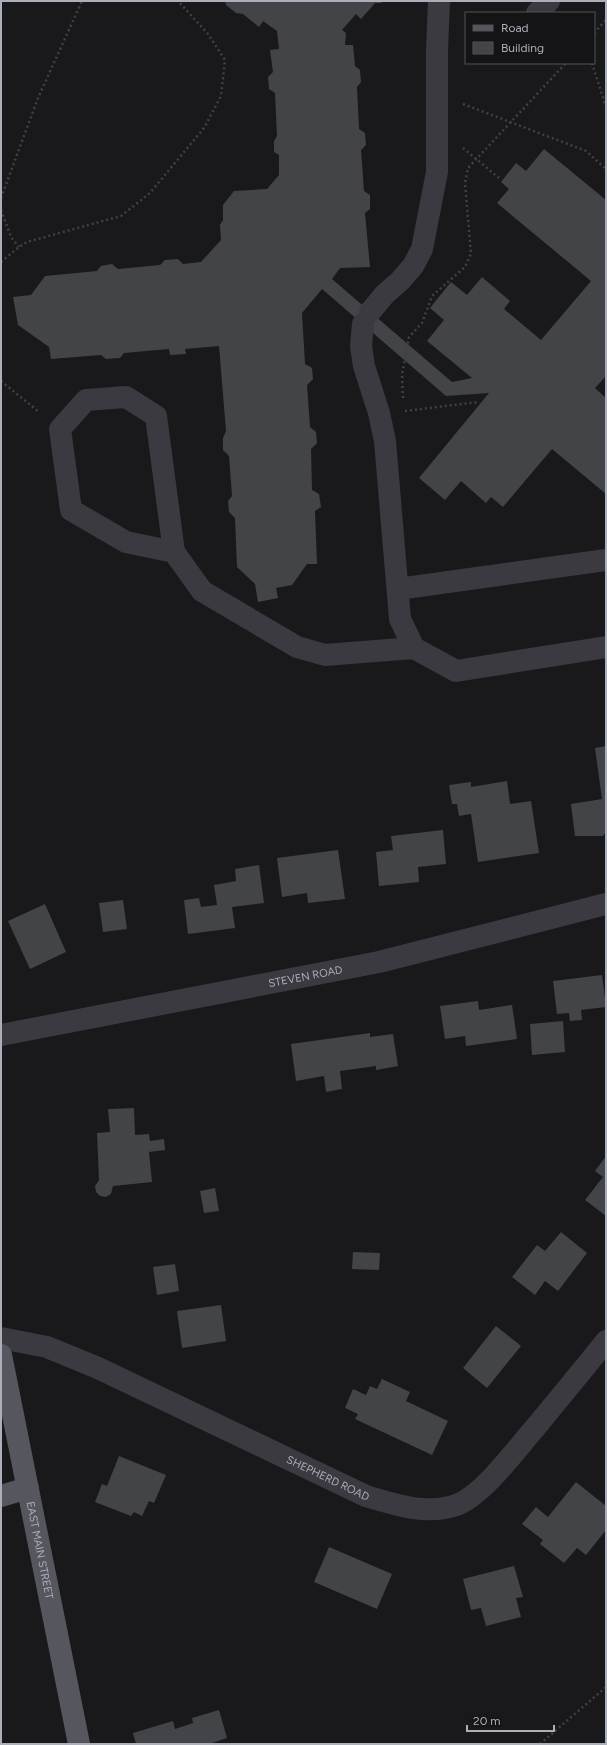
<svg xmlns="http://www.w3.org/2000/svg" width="607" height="1745" font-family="Figtree,sans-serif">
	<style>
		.building { fill: #434448 }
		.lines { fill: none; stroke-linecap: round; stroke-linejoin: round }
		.path { stroke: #404147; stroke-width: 2.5; stroke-dasharray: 2 3; stroke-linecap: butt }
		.minor { stroke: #3a3a40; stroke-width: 22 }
		.major { stroke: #56575e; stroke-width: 22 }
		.labels { text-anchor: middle; stroke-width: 3.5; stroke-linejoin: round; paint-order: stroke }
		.street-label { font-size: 11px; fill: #abafba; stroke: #141416 }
	</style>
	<rect width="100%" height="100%" fill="#19191b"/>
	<path class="building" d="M225,1h158l-2,2h-6l-14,16 -5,-5 -14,16 4,3 -1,12h8l2,21 5,4 1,12 -4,5 2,42 6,4 1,12 -5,5 3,41 6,4v14l-5,4 5,54 -30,1 -8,11 120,103 20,-4 -45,-37 17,-21 -14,-12 21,-26 16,13 15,-18 28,24 -6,8 37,31 50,-59 -94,-78 12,-14 -8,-7 15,-19 10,8 18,-22 62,51v176l-11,12 11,10v96l-54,-45 -49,58 -12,-10 -5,6 -25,-22 -16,19 -26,-22 70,-85 -43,3 -124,-107 -20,24 3,51 7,4 1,11 -6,6 3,42 6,5 1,11 -6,6 1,41 7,4 2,13 -6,4 2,53h-10l-15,21 -16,3 2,10 -20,4 -3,-18 -18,-17 -2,-49 -6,-6 -1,-11 4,-5 -3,-40 -6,-6v-12l3,-7 -7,-85 -34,3 1,5 -16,1 -1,-6 -45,4 -4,5 -14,1 -5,-4 -50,4 -2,-12 -31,-22 -5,-28 18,-2 14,-19 52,-5 4,-5 11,-2 6,5 42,-4 5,-5 13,-1 5,5 18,-2 20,-22 -1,-15 3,-5v-15l11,-14 33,-2 12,-14v-20l-5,-3v-11l3,-5 -2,-43 -6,-4 -1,-12 5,-5 -3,-22 9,-1 -2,-18 -14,-10 -4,6 -16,-13 -7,-1 -10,-8z
		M606,746v86l-3,4h-28l-4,-32 31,-5 -7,-51z
		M507,781l3,23 21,-3 8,52 -61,9 -7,-48 -12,2 -2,-12h-5l-3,-19 22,-3v5z
		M443,830l3,34 -28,3 1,15 -40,4 -3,-34 17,-2 -2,-14z
		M338,850l7,49 -37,4 -1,-10 -25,4 -5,-39z
		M259,865l5,38 -32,4 3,21 -47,6 -4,-34 15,-2 2,9 16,-2 -3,-20 22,-4 -1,-12z
		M123,900l4,29 -24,3 -4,-29z
		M45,904l21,48 -36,17 -22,-48z
		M602,975l4,32 -25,3 1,10 -12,1 -1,-8 -12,1 -4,-33z
		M478,1001l1,9 33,-5 5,34 -51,7 -1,-10 -20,3 -5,-33z
		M563,1021l2,31 -33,3 -2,-31z
		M370,1033v4l23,-3 5,32 -22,4v-4l-36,5 2,18 -16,3 -2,-16 -28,5 -5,-37z
		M134,1108l1,27 14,-1 1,7 14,-2 1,11 -16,2 3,30 -39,4 -2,8 -5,3 -6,-1 -4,-4 -1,-6 4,-6 -2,-47 13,-1 -2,-23z
		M606,1156v60l-21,-16 18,-23 -8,-6z
		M215,1188l4,23 -15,2 -4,-22z
		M561,1232l26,21 -29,38 -13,-10 -10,14 -23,-18 25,-32 8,6z
		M353,1252l27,1 -1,17 -27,-1z
		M175,1264l4,27 -22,4 -4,-28z
		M221,1305l5,36 -44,7 -5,-37z
		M496,1326l25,20 -34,42 -24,-20z
		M382,1379l28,13 -4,9 42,20 -16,34 -77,-36 3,-5 -13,-6 8,-19 13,6 4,-9 7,3z
		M119,1456l47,19 -12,28 -5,-2 -7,15 -8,-4 -3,4 -36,-14 7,-18 5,2z
		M576,1482l30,24v24l-20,25 -9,-7 -13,15 -24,-19 3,-4 -21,-16 14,-17 12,10z
		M329,1547l63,27 -15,35 -63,-27z
		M514,1566l9,31 -7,1 5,19 -35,9 -5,-18 -10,2 -8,-31z
		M219,1710l8,28 -18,6h-73l-3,-11 40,-12 2,8 18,-6 -1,-5z"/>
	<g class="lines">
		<path class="path" d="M594,33l12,-13
			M592,63l14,44
			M463,104l123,47 20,18
			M463,148l36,30
			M1,198l37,-100 44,-97
			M1,210l10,27 8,10
			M1,262l18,-15 8,-5 94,-26 29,-23 54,-65 17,-32 4,-36 -17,-26 -30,-33
			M1,381l38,31
			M403,398l-1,-23 7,-38 13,-14 10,-27 33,-29 6,-13 -6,-71 3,-15 98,-105
			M405,411l73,-9
			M540,1744l66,-57"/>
		<g class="minor">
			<path d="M537,13l12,-12"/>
			<path d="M370,312l15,-18 15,-13 13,-15 9,-17 15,-77v-122l2,-49"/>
			<path d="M363,324l-2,22 3,20 15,47 6,28 15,178 14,29 42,23 150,-24"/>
			<path d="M174,552l-48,-10 -55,-32 -11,-81 26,-29 40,-3 30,19 18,136 28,39 95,56 28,8 89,-7"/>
			<path d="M398,589l208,-29"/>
			<path id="s1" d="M1,1035l378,-73 227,-58"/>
			<path id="s2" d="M1,1338l46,9 51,21 268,128c29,9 63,20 93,8 26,-12 56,-53 75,-75 24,-29 48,-58 72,-88"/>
		</g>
		<g class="major">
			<path id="s3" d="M1,1355l78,389"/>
			<path d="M1,1496l27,-8"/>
		</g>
	</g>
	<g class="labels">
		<g class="street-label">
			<text dy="4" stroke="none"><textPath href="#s1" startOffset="310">STEVEN ROAD</textPath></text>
			<text dy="4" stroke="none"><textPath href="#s2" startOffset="357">SHEPHERD ROAD</textPath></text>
			<text dy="4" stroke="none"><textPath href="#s3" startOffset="199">EAST MAIN STREET</textPath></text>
		</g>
	</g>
	<rect width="607" height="1745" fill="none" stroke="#abafba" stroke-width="4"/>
	<rect x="465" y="12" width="130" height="52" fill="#141416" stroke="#505258"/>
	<rect x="473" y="25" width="20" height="6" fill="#56575e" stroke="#505258"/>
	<text x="501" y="32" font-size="12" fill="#abafba">Road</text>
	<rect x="473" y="42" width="20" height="12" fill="#434448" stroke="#505258"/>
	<text x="501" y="52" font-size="12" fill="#abafba">Building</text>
	<path d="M467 1725v6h87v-6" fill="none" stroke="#abafba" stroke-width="2"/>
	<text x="473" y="1725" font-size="12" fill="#abafba" stroke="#141416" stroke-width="3" paint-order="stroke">20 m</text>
</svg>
